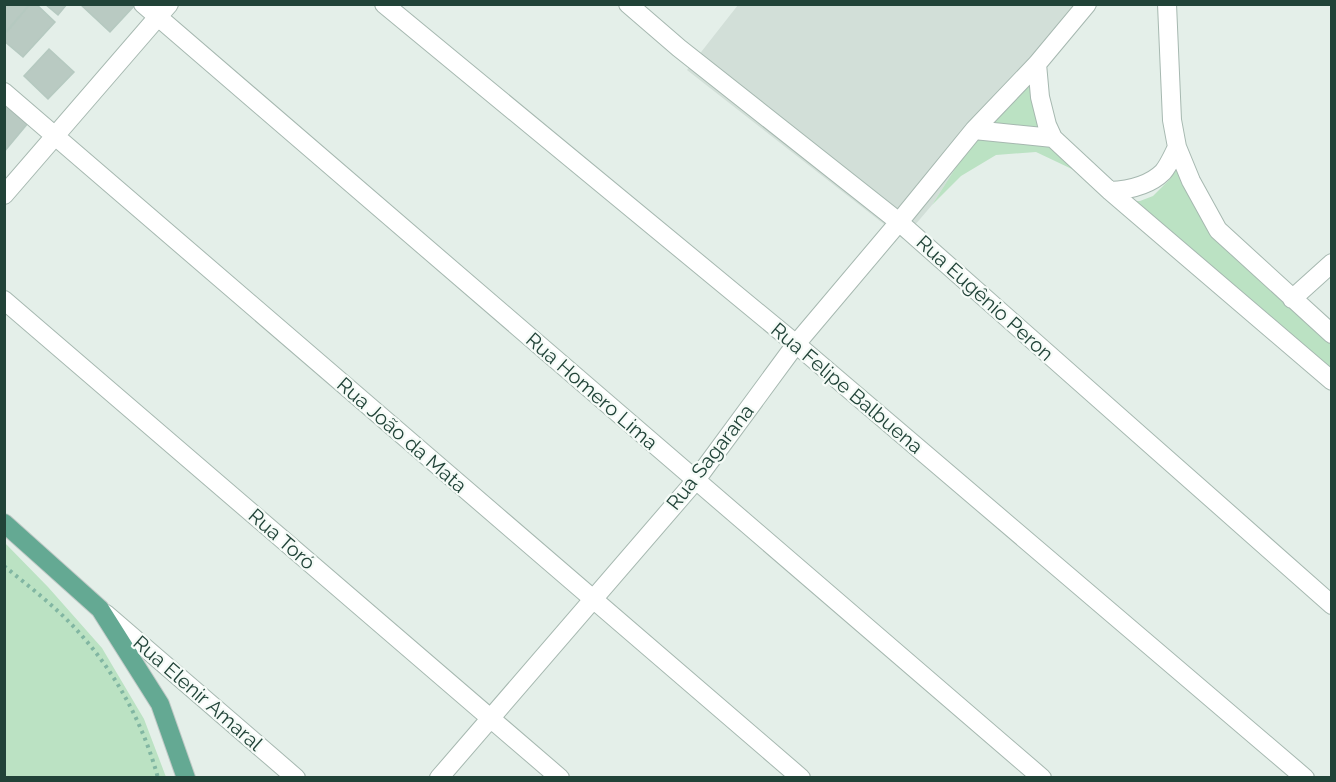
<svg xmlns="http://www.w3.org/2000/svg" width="1336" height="782" font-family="Raleway,sans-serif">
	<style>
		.built { fill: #d2dfd8 }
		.green { fill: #bbe2c3 }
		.building { fill: #b9cac2; stroke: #b5c9c0; stroke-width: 1.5 }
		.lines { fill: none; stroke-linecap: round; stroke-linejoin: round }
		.minor-casing { stroke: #a6b8b0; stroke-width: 20 }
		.major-casing { stroke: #c1cac7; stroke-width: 20 }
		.path { stroke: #81b6a2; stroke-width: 4; stroke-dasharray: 3 4.5; stroke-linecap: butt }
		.minor { stroke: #fff; stroke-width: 18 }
		.major { stroke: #64a993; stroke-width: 18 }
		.labels { text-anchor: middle; stroke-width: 4.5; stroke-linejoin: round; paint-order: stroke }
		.street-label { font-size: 20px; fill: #214338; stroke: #f5fbf7 }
	</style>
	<rect width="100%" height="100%" fill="#e4efe9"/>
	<path class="built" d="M738,5h351l-112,129 -45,71 -29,34 -216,-169z"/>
	<path class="green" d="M1037,65c-2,24 -7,54 8,74 7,11 19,21 29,31l-38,-18 -40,3 -35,21 -29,29 45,-71z
		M1177,155l89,130 65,58v42l-214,-184h23l13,-5 18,-18z
		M4,542l44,45 54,61 42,71 22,58h-161z"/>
	<path class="building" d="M4,4h26l-23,28 -3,-2z
		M30,4h6l19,18 -32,35 -19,-16v-7z
		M45,4h22l-9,11z
		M80,4h54l1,1 -25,27z
		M49,49l25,23 -26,27 -24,-23z
		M4,104l24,19 -24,29z"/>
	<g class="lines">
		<g class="minor-casing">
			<path id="minor" d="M143,4l899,774
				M384,4l412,340 509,434
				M628,4l51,44 220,174 433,383
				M1167,4l5,116 5,27 14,34 27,49 114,104
				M1037,64l3,33 7,28 6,13 57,53 222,190
				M4,92l797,686
				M974,130l79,8
				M1110,191c18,-1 39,-5 53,-19 6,-7 10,-17 14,-25
				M4,195l165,-191
				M1292,299l40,-36
				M4,300l556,478
				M106,614l190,164
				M439,778l257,-298 100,-136 103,-122 75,-92 63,-66 50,-60"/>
		</g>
		<g class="major-casing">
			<path id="major" d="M4,523l96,86 60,95 26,74"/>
		</g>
		<path class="path" d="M4,566c27,22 56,44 79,71 35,40 61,89 75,141"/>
		<use href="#minor" class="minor"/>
		<use href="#major" class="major"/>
	</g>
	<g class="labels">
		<g class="street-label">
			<text transform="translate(985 298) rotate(42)" y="7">Rua Eugênio Peron</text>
			<text transform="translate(847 388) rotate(40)" y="7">Rua Felipe Balbuena</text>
			<text transform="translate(592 391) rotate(41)" y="7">Rua Homero Lima</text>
			<text transform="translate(402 435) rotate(41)" y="7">Rua João da Mata</text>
			<text transform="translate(710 457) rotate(-52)" y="7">Rua Sagarana</text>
			<text transform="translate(282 539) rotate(41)" y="7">Rua Toró</text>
			<text transform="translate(198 693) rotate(41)" y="7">Rua Elenir Amaral</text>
		</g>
	</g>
	<rect width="1336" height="782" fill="none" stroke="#214338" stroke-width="12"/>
</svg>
